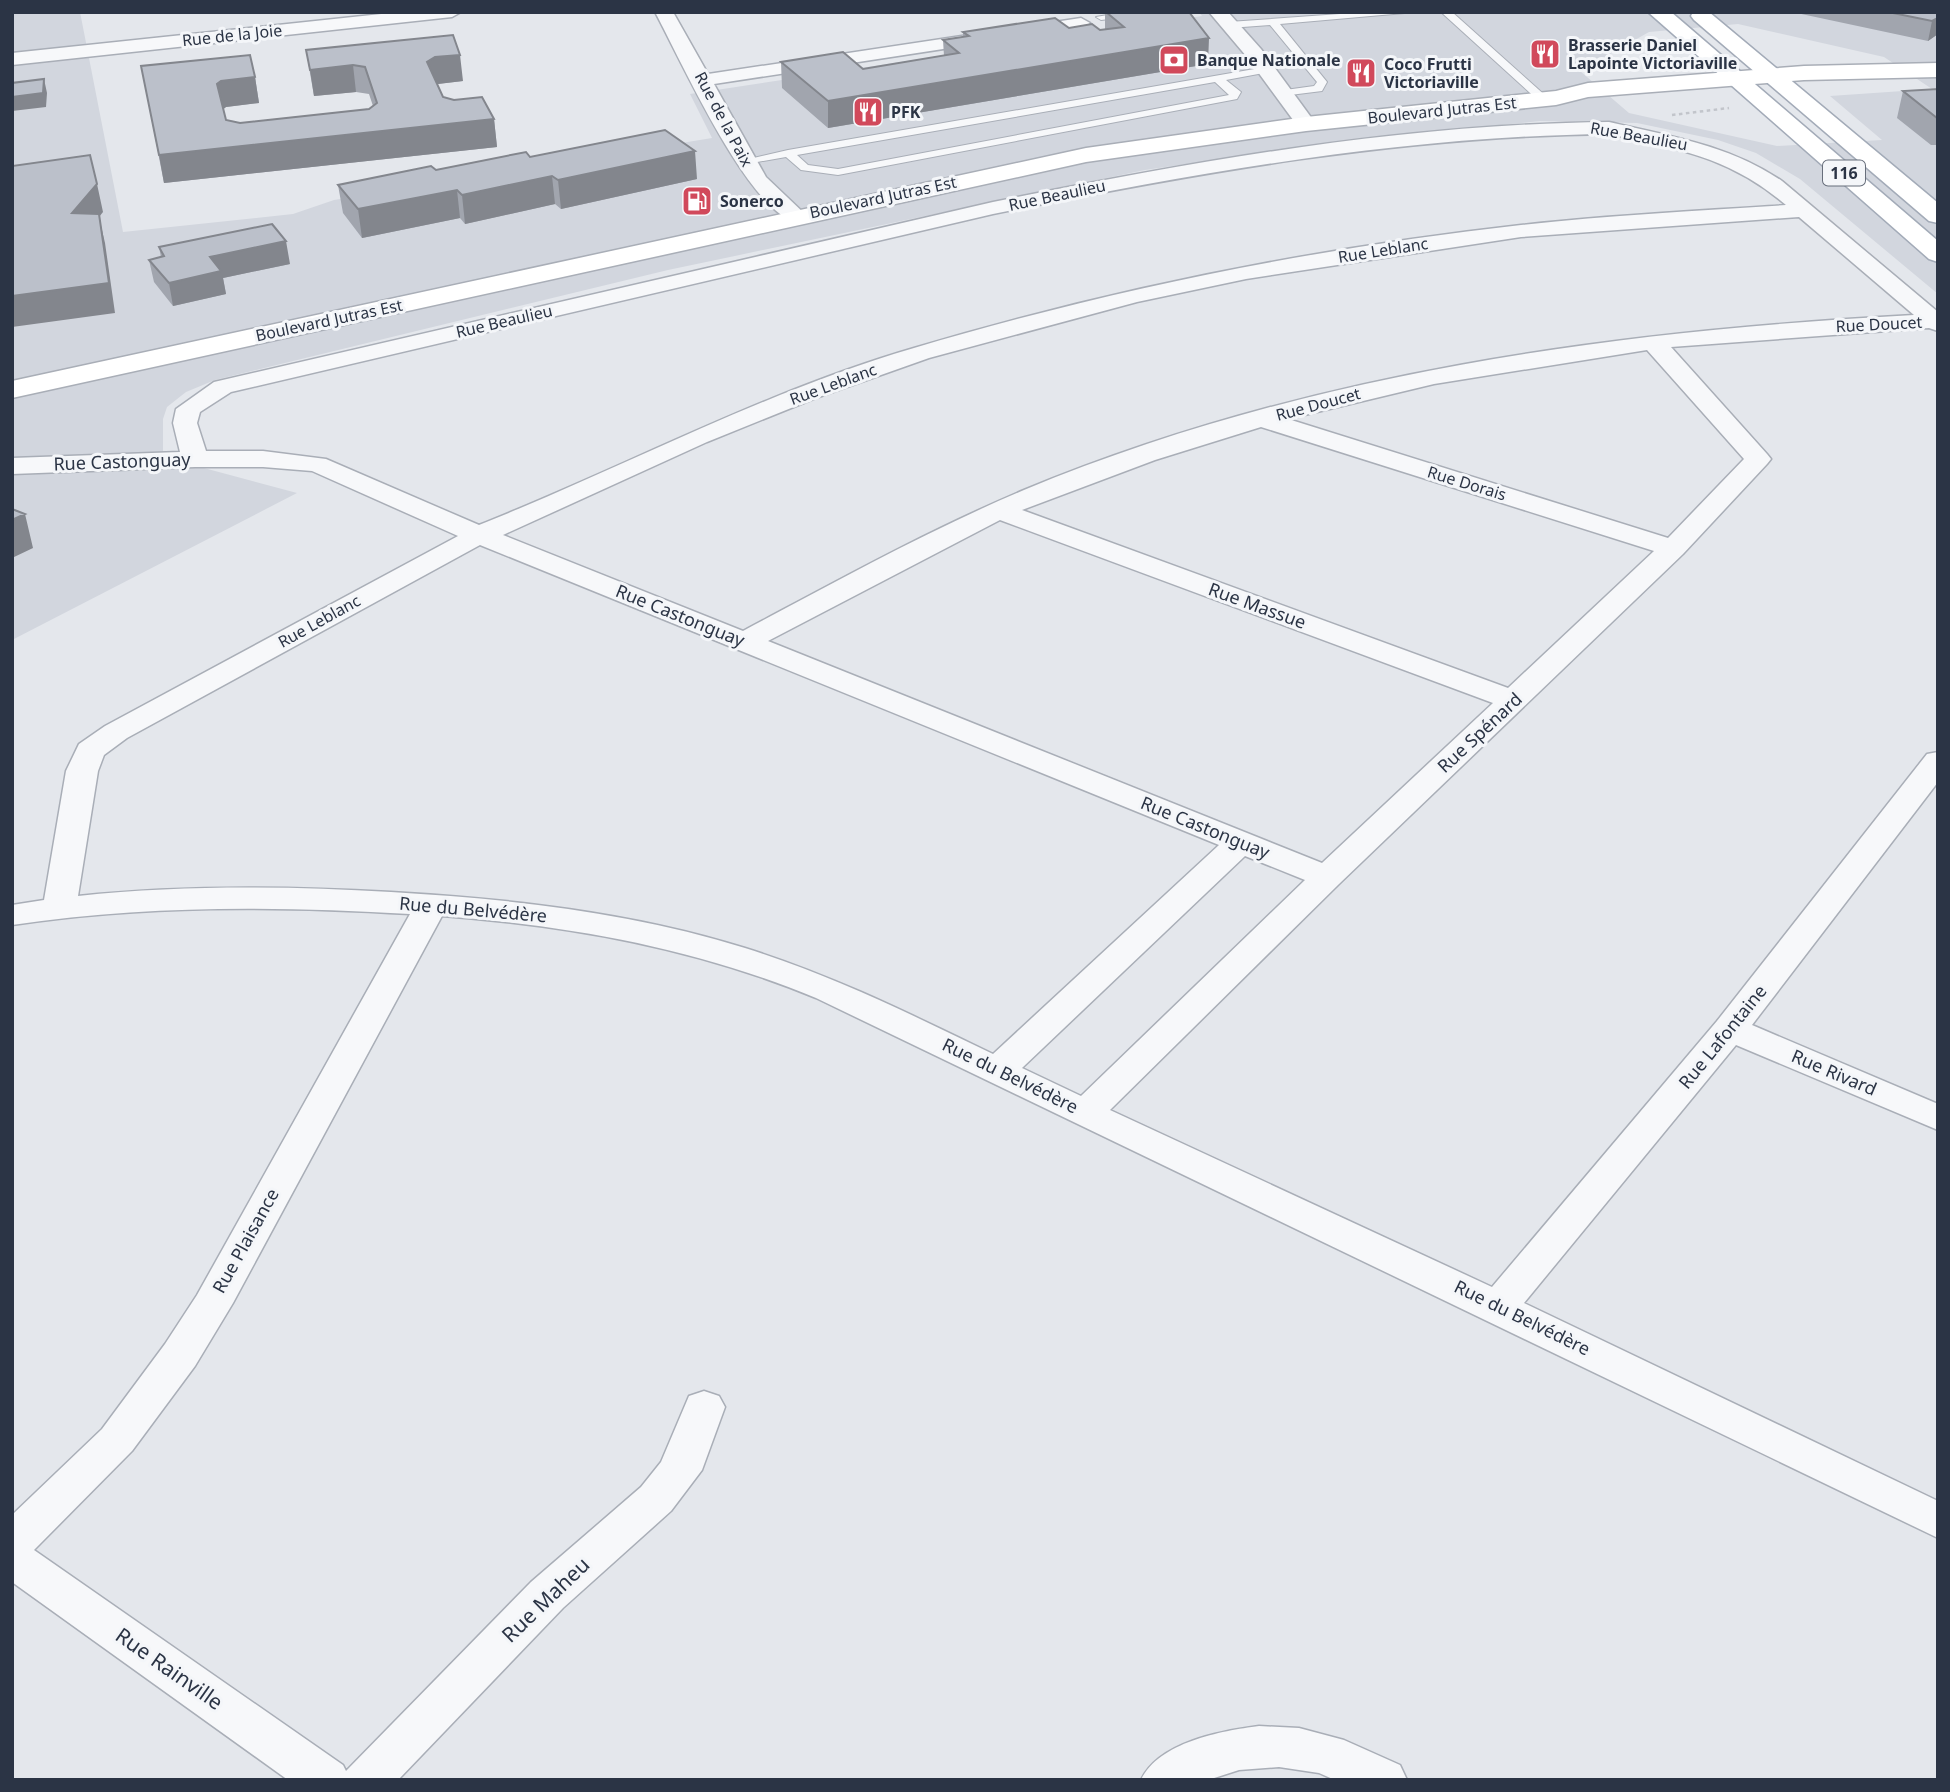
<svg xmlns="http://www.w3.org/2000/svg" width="1950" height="1792" font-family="'Noto Sans',sans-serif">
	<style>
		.built { fill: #d2d6de; fill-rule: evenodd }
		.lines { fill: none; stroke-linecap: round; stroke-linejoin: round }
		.lane-casing { stroke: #a9aeb7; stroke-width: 2 }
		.street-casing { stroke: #a9aeb7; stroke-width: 3 }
		.secondary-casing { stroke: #a9aeb7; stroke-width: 3 }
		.primary-casing { stroke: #a3abb8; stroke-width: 3 }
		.path { stroke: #c2c5cb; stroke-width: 2.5; stroke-dasharray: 3.5 3.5; stroke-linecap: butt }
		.lane { fill: #f7f8fa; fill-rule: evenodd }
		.street { fill: #f7f8fa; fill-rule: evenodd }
		.secondary { fill: #fff; fill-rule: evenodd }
		.primary { fill: #fff; fill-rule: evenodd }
		.wall { fill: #a1a5ae }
		.shaded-wall { fill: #83868d }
		.building { fill: #bbc0ca; stroke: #83868d; stroke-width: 2 }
		.labels { text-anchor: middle; stroke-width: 6; stroke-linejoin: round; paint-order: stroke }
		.far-street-label { font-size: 16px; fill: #2b3445; stroke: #f4f6f9 }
		.far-poi-label { font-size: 16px; font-weight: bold; fill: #2b3445; stroke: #f4f6f9; text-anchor: start }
		.shield { fill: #f4f6f9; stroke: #676e7b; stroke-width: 2 }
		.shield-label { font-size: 16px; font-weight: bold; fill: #2b3445 }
		.street-label { font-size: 18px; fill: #2b3445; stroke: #f4f6f9 }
		.near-street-label { font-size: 21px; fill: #2b3445; stroke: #f4f6f9 }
	</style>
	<rect width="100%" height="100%" fill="#e4e7ec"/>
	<path class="built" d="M12,12h68l43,220 170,-18 41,-14 378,-62 -22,-44 512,-78 -3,-4h739v282l-138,-115 -44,-26 -38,-13 -81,-17 -97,-2 -203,21 -192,28 -477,100 -453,110 -29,12 -19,15 -4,12v38l134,36 -285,147zM1738,24l146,33 48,32 -102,7 52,44 -105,6 -148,-33 -49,-42 69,-39z"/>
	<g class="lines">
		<g class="lane-casing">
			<path id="lane" d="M1125,12h43l-67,8 -5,-3z
				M1368,12h48l-136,12 47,58 -5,9 -40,5 -4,-1v-4l36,-5 3,-4 -47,-57 -41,3 -5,-3 5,-3z
				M1441,12h11l96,86v4h-8z
				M1266,67l5,3 -2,2 -43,8 15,12 -4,7 -399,76 -37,-5 -15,-13 -40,7 -5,-3 47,-11zM1215,82l14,13 -391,74 -30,-4 -11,-10z"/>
		</g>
		<g class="street-casing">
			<path id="street" d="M400,12h61l-9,5 -440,48v-12z
				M655,12h18l35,62 373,-56 9,5 -9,5 -367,56 52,93 41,39 -11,6c-48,-11 -116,-164 -141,-210z
				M1209,12h19l33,37 52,71 3,4 -3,4h-14l-52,-71z
				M1609,122c61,14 120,23 173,59l156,131v19l-9,-3 -258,19 96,107 4,5 -4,5 -84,90 -344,330 -229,226 382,177 225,-266 210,-267 11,-2v30l-186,243 186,79v26l-202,-85 -212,258 414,198v37l-1122,-540c-121,-50 -244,-72 -374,-82l-209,387 -38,63 -63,85 -98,99 309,215 3,6 185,-189 110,-95 20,-25 28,-66 15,-5 15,5 6,11 -23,63 -31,41 -108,97 -165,172h-110l-276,-198v-67l90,-86 63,-85 32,-49 213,-381c-134,-8 -265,-9 -398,11v-20l32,-5 22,-129 13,-27 26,-18 353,-190 -146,-65 -49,-4h-68l-183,7v-16l168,-6 -7,-29 3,-14 38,-27 779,-180c202,-41 409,-78 616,-80zM1609,134c71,16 119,22 177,71 -88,6 -177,10 -265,20 -205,23 -409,64 -607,123 -151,44 -289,119 -435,177l-153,-66 -63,-8h-57l-9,-28 3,-11 31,-20 762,-178c202,-41 409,-78 616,-80zM1799,217l115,98c-303,16 -608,58 -890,175 -97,41 -189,92 -281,141l-240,-96 204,-93 109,-44 113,-40 208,-56 109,-23 275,-42zM1647,350l97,109 -76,79 -380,-119 146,-35zM1261,427l393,124 -146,137 -486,-178 133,-50zM1000,520l493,183 -171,160 -554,-222zM480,545l739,300 -226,209c-81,-39 -161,-79 -248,-106 -114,-36 -235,-49 -354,-56 -104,-6 -209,-7 -313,4l20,-125 6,-16 23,-17zM1245,856l60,24 -224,216 -59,-28z
				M1259,1726l40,2 45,12 56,25 7,15h-72l-16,-7 -40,-6 -40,3 -31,10h-67c18,-38 80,-49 118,-54z"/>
		</g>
		<g class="secondary-casing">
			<path id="secondary" d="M1938,63v14l-134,3 -216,17 -32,8 -250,26 -220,31 -1074,236v-17l1074,-233 220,-31 250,-26 32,-8 216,-17z"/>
		</g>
		<g class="primary-casing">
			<path id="primary" d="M1648,12h23l267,229v21l-9,-3z
				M1693,12h16l229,191v20l-9,-2 -235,-201 -3,-4z"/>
		</g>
		<path class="path" d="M1672,115l57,-7"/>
		<use href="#lane" class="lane"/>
		<use href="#street" class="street"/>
		<use href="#secondary" class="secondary"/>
		<use href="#primary" class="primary"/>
	</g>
	<path class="wall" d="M1105,12h84l19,52 -380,64 -46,-40 -1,-26 82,7 81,-13 -1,-16 20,-3v-5l106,-4 31,2h5z
		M1792,12h146v22l-10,7z
		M306,50l157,31 -26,3 6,13 51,22 3,28 -333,36 -23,-117 114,11 4,26 -33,4 -3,2 3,11 14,3 129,-14 4,-3 -4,-12 -13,-2 -42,4z
		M1938,89v56h-7l-34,-27 6,-27z
		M436,170l261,9 -136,30 -6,-5 -90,20 -5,-6 -98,20 -19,-25 -5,-28z
		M159,247l131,17 -67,14 3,16 -53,12 -19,-24 -5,-22 12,-3z"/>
	<path class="shaded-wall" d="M1938,18v16l-10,7 4,-20z
		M1209,38l-1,26 -380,64v-27z
		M460,55l3,26 -25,3 -7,4 -4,-26 8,-5z
		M353,65l3,27 -42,4 -4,-26z
		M255,77l4,26 -33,4 -5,4 -4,-27 4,-3z
		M44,79l3,14 -1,14 -34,4v-14z
		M494,119l3,28 -333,36 -5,-28z
		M695,151l2,28 -136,30 -3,-29z
		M552,176l3,28 -90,20 -3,-29z
		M97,184l6,28 -4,5 6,26 10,70 -103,14v-31l60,-83z
		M457,190l3,28 -98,20 -4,-29z
		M286,241l4,23 -67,14 3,16 -53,12 -4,-23 41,-26z
		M25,514l8,34 -21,10v-38z"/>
	<path class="building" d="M1106,12h83l20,26 -381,63 -47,-39 62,-10 20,17 96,-16 -16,-13 26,-4 -6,-4 92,-14 14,10 23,-4 8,6 24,-3z
		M1888,12h50v6l-6,3z
		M453,35l7,20 -25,2 -8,5 16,35 11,3 28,-3 12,22 -335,36 -18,-89 109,-11 5,22 -34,4 -4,3 9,36 14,3 129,-14 8,-6 -12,-36 -12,-2 -43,5 -4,-20z
		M44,79l-1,14 -31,4v-14z
		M1938,89l-1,29 -34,-27z
		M665,130l30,21 -137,29 -6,-4 -90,19 -5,-5 -99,19 -20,-24 93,-19 5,4 90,-18 4,5z
		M90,155l7,29 -25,29 27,1 10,69 -97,13v-130z
		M272,224l14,17 -76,16 11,14 -52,12 -20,-23 15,-4 -5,-9z
		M12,509l13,5 -13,6z"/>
	<defs>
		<g id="restaurant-square" transform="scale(1.575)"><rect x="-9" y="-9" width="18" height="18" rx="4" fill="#d1495b" stroke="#f4f6f9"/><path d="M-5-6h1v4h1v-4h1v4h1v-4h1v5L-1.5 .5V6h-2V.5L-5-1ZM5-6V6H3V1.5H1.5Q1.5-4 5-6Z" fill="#fff"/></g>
		<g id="bank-square" transform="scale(1.575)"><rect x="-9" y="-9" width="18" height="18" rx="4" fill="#d1495b" stroke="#f4f6f9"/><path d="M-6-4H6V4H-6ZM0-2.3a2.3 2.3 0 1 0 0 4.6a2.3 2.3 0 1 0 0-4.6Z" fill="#fff"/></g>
		<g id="fuel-square" transform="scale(1.575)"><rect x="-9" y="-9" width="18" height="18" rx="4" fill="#d1495b" stroke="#f4f6f9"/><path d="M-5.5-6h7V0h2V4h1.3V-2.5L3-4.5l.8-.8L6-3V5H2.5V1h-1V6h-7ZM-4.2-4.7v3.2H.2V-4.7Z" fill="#fff"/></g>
	</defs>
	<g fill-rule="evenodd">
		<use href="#restaurant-square" x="1545" y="54"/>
		<use href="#bank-square" x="1174" y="60"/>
		<use href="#restaurant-square" x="1361" y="73"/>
		<use href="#restaurant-square" x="868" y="112"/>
		<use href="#fuel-square" x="697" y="201"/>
	</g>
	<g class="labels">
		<g class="far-street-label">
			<text transform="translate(232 35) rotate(-6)" y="6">Rue de la Joie</text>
			<text transform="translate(1442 110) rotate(-6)" y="6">Boulevard Jutras Est</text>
			<text transform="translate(724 119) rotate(62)" y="6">Rue de la Paix</text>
			<text transform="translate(1639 136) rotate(10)" y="6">Rue Beaulieu</text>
			<text transform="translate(1057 195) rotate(-12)" y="6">Rue Beaulieu</text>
			<text transform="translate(883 197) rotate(-12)" y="6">Boulevard Jutras Est</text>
			<text transform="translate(1383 250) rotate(-9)" y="6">Rue Leblanc</text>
			<text transform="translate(329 320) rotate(-12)" y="6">Boulevard Jutras Est</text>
			<text transform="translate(504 321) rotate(-13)" y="6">Rue Beaulieu</text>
			<text transform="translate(1879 324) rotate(-3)" y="6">Rue Doucet</text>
			<text transform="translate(833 384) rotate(-20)" y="6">Rue Leblanc</text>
			<text transform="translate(1318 404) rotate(-15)" y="6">Rue Doucet</text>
			<text transform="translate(1467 483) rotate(17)" y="6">Rue Dorais</text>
			<text transform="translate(319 621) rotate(-29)" y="6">Rue Leblanc</text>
		</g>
		<g class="far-poi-label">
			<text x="1568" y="51">Brasserie Daniel<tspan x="1568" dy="18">Lapointe Victoriaville</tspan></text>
			<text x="1197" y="66">Banque Nationale</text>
			<text x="1384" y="70">Coco Frutti<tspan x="1384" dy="18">Victoriaville</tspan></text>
			<text x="891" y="118">PFK</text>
			<text x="720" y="207">Sonerco</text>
		</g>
		<rect class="shield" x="1823" y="160.5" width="42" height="25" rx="5"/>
		<g class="shield-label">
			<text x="1844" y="179">116</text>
		</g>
		<g class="street-label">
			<text transform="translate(122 462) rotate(-2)" y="6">Rue Castonguay</text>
			<text transform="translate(1257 606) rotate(20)" y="6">Rue Massue</text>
			<text transform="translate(680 616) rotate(22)" y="6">Rue Castonguay</text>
			<text transform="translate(1480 733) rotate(-43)" y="6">Rue Spénard</text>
			<text transform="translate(1205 828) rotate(22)" y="6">Rue Castonguay</text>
			<text transform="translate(473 910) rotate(5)" y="6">Rue du Belvédère</text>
			<text transform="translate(1723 1037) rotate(-51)" y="6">Rue Lafontaine</text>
			<text transform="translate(1834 1073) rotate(23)" y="6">Rue Rivard</text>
			<text transform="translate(1010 1076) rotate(26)" y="6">Rue du Belvédère</text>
			<text transform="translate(246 1241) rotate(-61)" y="6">Rue Plaisance</text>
			<text transform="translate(1522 1318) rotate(26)" y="6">Rue du Belvédère</text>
		</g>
		<g class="near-street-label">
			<text transform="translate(546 1600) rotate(-44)" y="7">Rue Maheu</text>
			<text transform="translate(169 1669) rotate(35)" y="7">Rue Rainville</text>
		</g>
	</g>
	<rect width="1950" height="1792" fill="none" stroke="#2b3445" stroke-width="28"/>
</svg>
